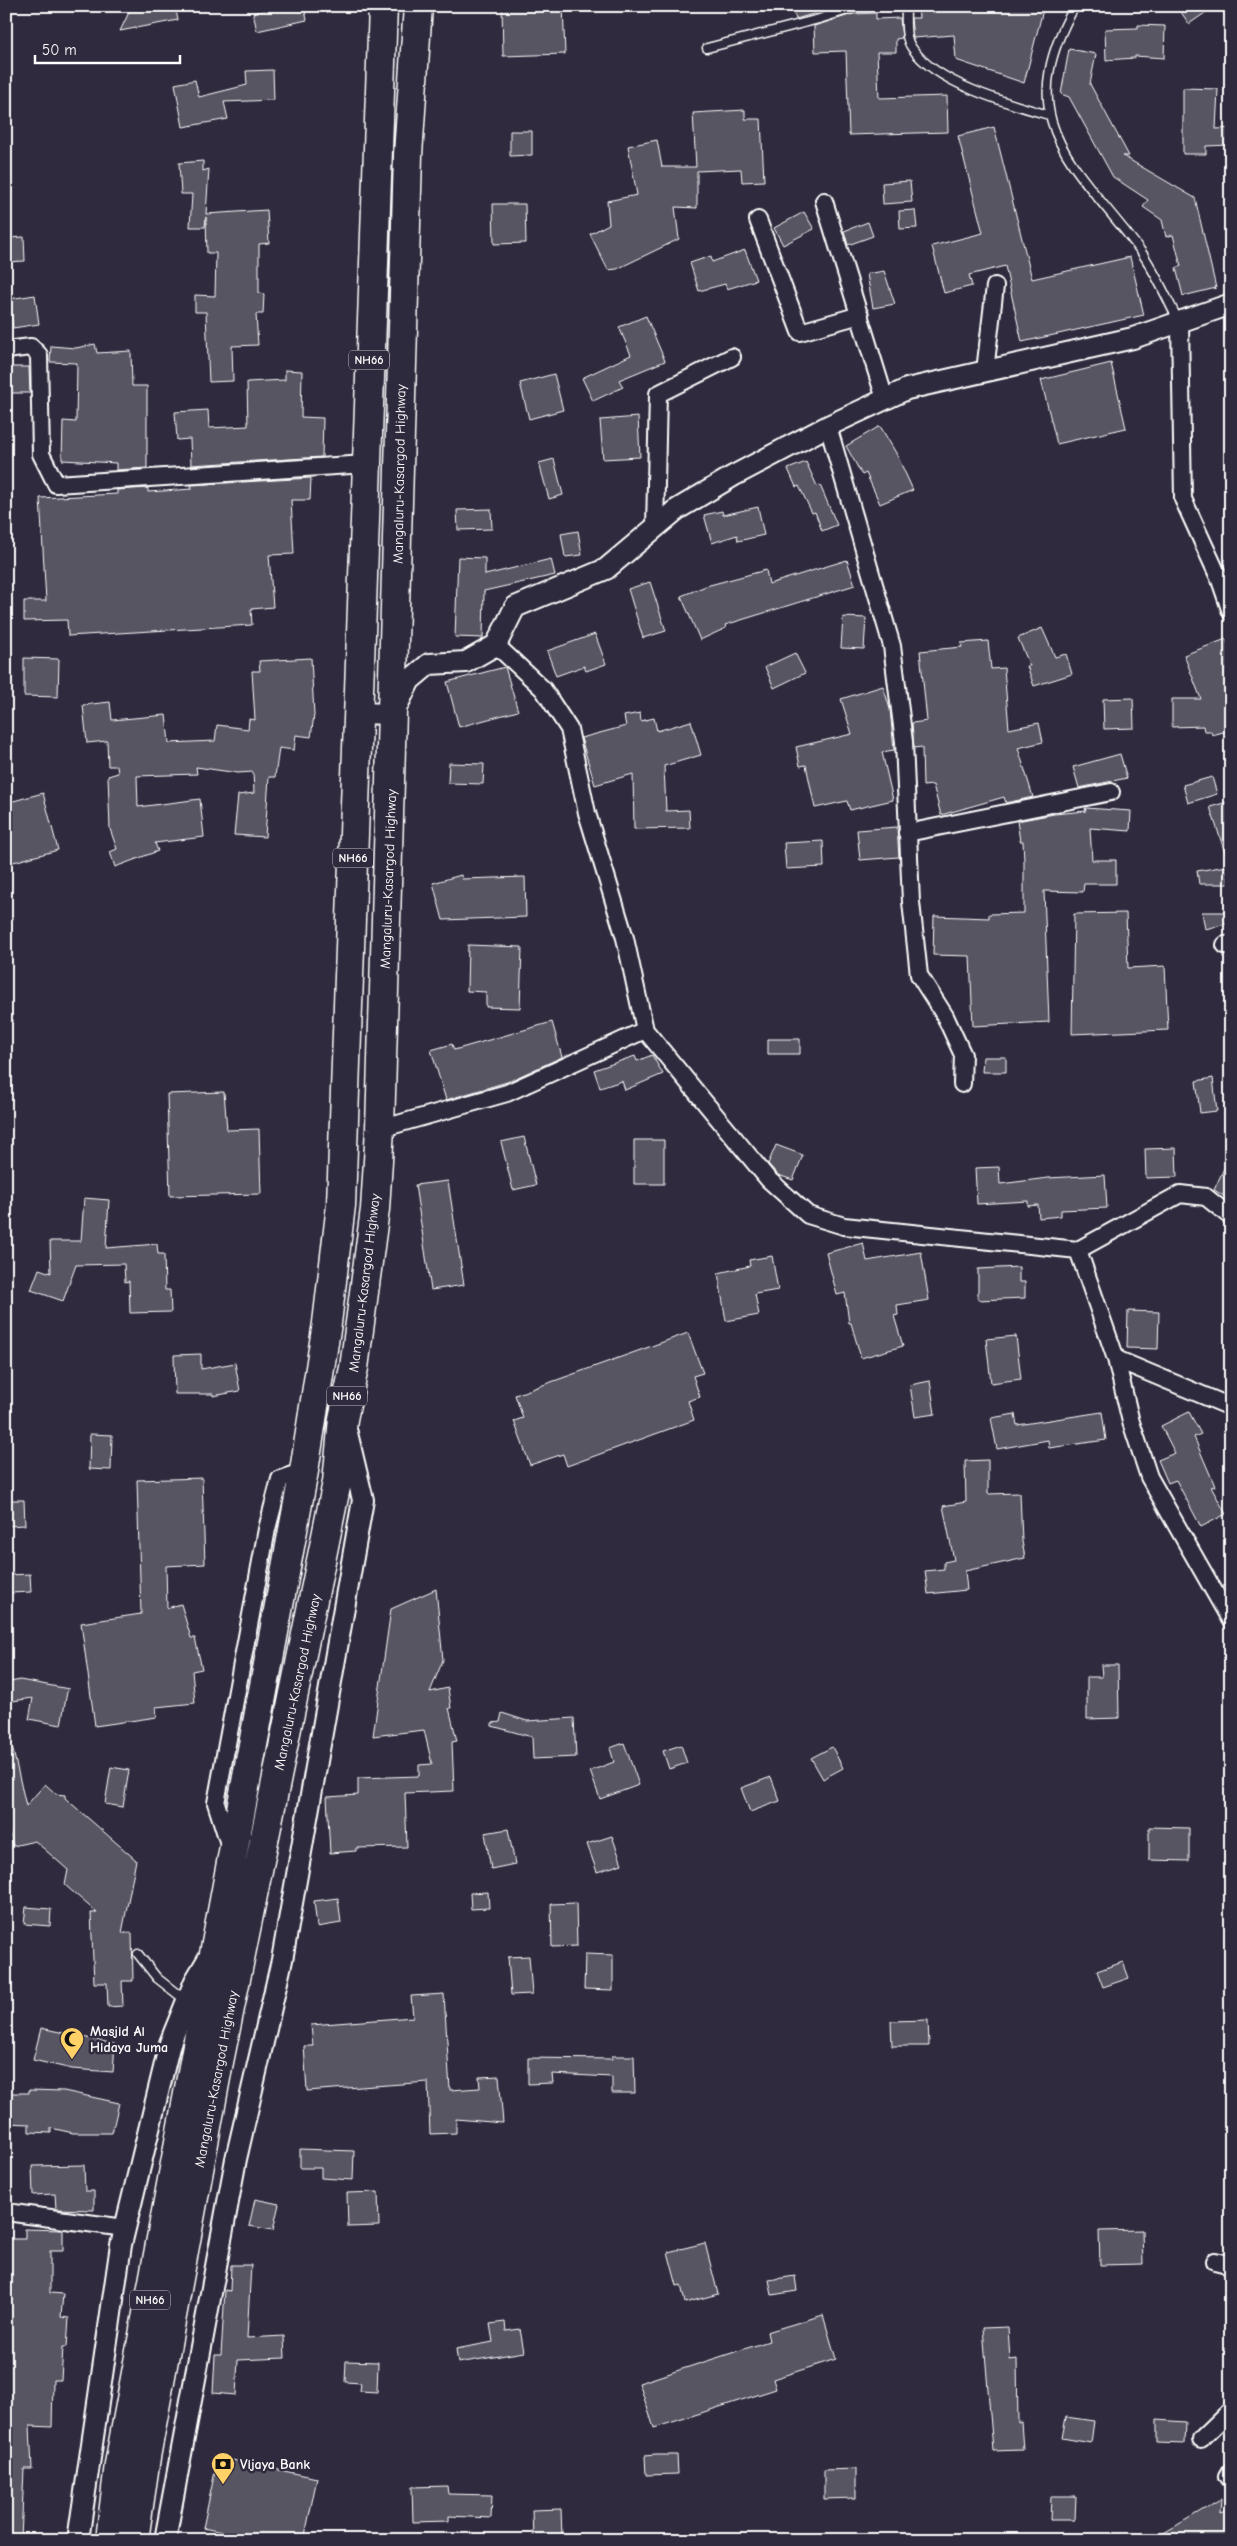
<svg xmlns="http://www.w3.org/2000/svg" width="1237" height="2546" font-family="'Comic Neue',sans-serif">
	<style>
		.building { fill: #595564; stroke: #fff }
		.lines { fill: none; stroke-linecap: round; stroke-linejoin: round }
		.service-casing { stroke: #fff; stroke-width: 11 }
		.minor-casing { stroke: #fff; stroke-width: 20 }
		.tertiary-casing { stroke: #fff; stroke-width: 24 }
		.trunk-casing { stroke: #fff; stroke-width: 31 }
		.service { stroke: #2f2a3d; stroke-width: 8 }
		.minor { stroke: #2f2a3d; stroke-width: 16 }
		.tertiary { stroke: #2f2a3d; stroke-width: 20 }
		.trunk { stroke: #2f2a3d; stroke-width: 28 }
		.labels { text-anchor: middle; stroke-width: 5; stroke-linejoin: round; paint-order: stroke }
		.shield { fill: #2f2a3d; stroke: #c1bfc5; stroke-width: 1 }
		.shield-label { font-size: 12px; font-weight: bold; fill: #fff }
		.street-label { font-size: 14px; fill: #fff; stroke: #2f2a3d }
		.poi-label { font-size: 14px; font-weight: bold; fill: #fff; stroke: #2f2a3d; text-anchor: start }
	</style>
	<rect width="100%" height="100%" fill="#2f2a3d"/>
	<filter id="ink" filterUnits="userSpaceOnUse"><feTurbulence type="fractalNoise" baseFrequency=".02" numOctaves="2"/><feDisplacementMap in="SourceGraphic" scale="10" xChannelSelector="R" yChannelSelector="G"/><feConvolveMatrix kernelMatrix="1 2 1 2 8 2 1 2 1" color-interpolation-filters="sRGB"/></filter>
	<g filter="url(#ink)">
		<path class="building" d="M132,6h43l3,14 -58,11z
			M281,6h23l3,14 -50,11 -4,-18z
			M502,6h61l2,48 -62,2z
			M791,6h49l-44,13z
			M918,6h126l-20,77 -68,-23 -2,-25 -41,3 -2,-20h8z
			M1177,6h38l-26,18z
			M876,13v6l24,-1 2,20 -6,1v13h-19l2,46 68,-2 1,36 -99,3 -3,-84 -31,1 -1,-26 39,-12z
			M1138,25l27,1 -1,32 -29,-2v2l-29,2 -1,-31 33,-1z
			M1069,49l27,5 -6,30 39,72h-6l72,42 21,90 -33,8 -7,-28 5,-2 -8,-31 -7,2 -4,-17 -19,-13 5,-7 -35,-23 -44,-80 -8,-3z
			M273,70l1,30 -50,2 4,17 -45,8 -8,-43 20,-4 4,17 48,-12 -1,-14z
			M1183,88l35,1 -2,40 15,-1v17l-25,1v8h-23z
			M745,110v9h16l3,62 -22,1 -1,-13 -44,2v37l-22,-1 4,32 -62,30 -9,1 -18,-36 19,-10 -2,-23 30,-6 -9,-49 29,-6 5,27h34l-3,-54z
			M994,127l38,152 98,-22 14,58 -122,27 -17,-76 -36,9 3,11 -28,7 -12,-47 51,-13 -25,-97z
			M510,131h22v24l-22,1z
			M203,161v10l6,-2 -3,45 61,-4 2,33 -10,1v49l5,1 -1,20h-7l2,31 -26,1 1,35 -24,1 -3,-70h-11v-17l20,1 1,-43h-9l-1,-36 -1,10h-15l2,-33h-11l-2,-31z
			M910,181l2,21 -29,2 -1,-21z
			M493,204h32l1,39 -32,1z
			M915,210l2,18 -17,1 -1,-18z
			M804,212l10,17 -31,16 -9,-17z
			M868,222l5,14 -25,9 -4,-14z
			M24,237l1,24 -19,1v-24z
			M745,250l11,30 -29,9 -2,-5 -26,7 -9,-28 21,-7 1,6z
			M884,271l11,33 -22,4 -6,-34z
			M35,295l4,29 -26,4 -4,-29z
			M646,316l19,45 -46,19 4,7 -30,14 -11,-23 49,-23 -12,-28z
			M95,344l2,9 34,-2 1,35h15v82l-31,2v-7l-54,-3 1,-39 13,1 1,-59 -27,-1 1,-16 25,2z
			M1111,363l15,65 -69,16 -16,-64z
			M10,367h19l1,26h-19z
			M285,370l17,1 -1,46 22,1 -1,39 -131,8 -1,-26 -13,1 -2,-28 33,-2 1,18 39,-2 -1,-44 38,-2z
			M554,374l9,36 -34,9 -9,-36z
			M638,417l2,40 -37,2 -3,-39z
			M880,426l16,27 17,37 -33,14 -14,-31 -4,2 -16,-29z
			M554,459l9,36 -14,4 -10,-36z
			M806,462l11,24 3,-1 17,40 -15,6 -7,-19 -3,1 -13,-27 -3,1 -8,-18z
			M311,478l-1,22h-19l3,54 -25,1 4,52 -22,2 1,16 -184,11 -1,-16 -43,1v-20h22l-6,-103 77,-4v-4l31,-2v4l44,-3 -1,-4z
			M758,507l6,28 -26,6 -1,-6 -25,8 -8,-28 18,-4 1,4z
			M491,509l1,20 -34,1 -1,-20z
			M578,531l4,24 -17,2 -4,-23z
			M458,557l27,1v17l66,-16 4,16 -71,16 -1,47 -28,-1z
			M847,560l8,25 -130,40 1,3 -26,12 -19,-44 25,-10 60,-16 3,14z
			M650,582l16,49 -23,7 -15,-49z
			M843,617l23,1 -2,31 -23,-1z
			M1042,628l13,29 11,-3 6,20 -38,12 -7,-20h3l-12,-28z
			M595,634l11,30 -20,7 -2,-5 -28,10 -9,-25z
			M1226,639l5,13v78l-19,5 -1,-4h-7l-1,-5 -31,1v-28h29l-17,-44z
			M988,641l3,28 13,-1 5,61 30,-6 4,19 -25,6 15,49 -27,6 -2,-6 -63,18 -8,-30 -10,1 -1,-39 -8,1 -2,-25 15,-2 -7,-70 42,-4 -1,-4z
			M795,653l10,20 -31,15 -9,-21z
			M24,658l35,1 -1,38 -34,-1z
			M311,658l3,57 -3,22 -15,-2 -2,15 -15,-2 -4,29h-6l-4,60 -31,-2 4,-40 16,-2 -1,-21 -15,1 -42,-6 1,7 -60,2 1,31 62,-8 4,38 -49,6 3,8 -43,16 -5,-15 7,-3 -7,-20 -2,-53 10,-3 -1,-7h-9l-1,-25 -20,2 -4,-38 27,-3 2,18 54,-5 3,28 46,-2 2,-16 31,4 1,-10 6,1 -3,-49h8l-1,-10z
			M505,667l13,44 -59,16 -12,-45z
			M883,686l7,23 4,41 -12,2 11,48 -43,10 -3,-9 -32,7 -9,-43 -6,1 -4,-19 56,-13 -11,-35z
			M1133,698l1,30 -30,1 -1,-30z
			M640,713l1,8 13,-3 3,13 34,-10 10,34 -37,11 2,45 23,-1 1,18 -56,1 -1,-55 -38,11 -14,-47 45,-12 -2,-10z
			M1120,754l7,24 -48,10 -6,-21z
			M449,763l35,1 -1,20 -35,-1z
			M1212,777l5,17 -29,9 -5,-18z
			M43,793l15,57 -52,14v-61z
			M1231,801v60l-3,1 -18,-55z
			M1085,808l46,3 -1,20 -40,-3 2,32h24v24h-32l-1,8 -39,-1 5,131 -76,4 -3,-70 -37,-1 1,-39 55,2v-4l35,-1v-52l-1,-20h-3l-3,-20 37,-7 32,-3z
			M897,827l2,30 -39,3 -3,-30z
			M823,841l1,26 -38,2 -2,-26z
			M1226,866l3,18h-30l-2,-13z
			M461,875l1,4 63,-2 1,40 -83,3 -10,-37z
			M1202,912h29v11l-26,6z
			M1126,913l2,55 37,-2 3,64 -96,4 2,-120z
			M468,945l54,2 -2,61 -34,-1v-15l-19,-1z
			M552,1022l10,35 -55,25 -61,18 -15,-50 21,-6 2,6z
			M768,1039h32v15h-32z
			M652,1055l11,19 -38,16 -3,-9 -22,7 -6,-18 41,-14 2,5z
			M983,1057h23v15h-24z
			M1213,1078l4,33 -17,2 -4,-32z
			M224,1092l3,38 32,-1 2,65 -91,2 -3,-102z
			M524,1137l12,48 -23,5 -12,-48z
			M634,1140h30v44h-30z
			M776,1145l27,10 -10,25 -15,-5 -10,-11z
			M1176,1148l1,29 -31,1 -1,-29z
			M1231,1153v47l-17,-10z
			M999,1167l1,17 48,-6 57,-3 2,33 -46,2v6l-22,2 -1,-13 -10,1v-5l-51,3 -2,-36z
			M448,1181l16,104 -33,5 -16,-105z
			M84,1198l25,2 -3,48 51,-4 1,10h6l1,36h5l1,22 -41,1 -1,-32 -4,1 -1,-18 -48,1 -13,36 -32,-11 8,-21 12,4 -1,-32h31z
			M863,1243l4,18 54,-9 8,48 -32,5 1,10 -4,1 9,30 -42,12 -10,-35h-2l-4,-30 -8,2 -11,-42z
			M772,1256l6,34 -23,4 4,21 -33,6 -8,-48 32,-7 -1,-6z
			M1019,1267v15h6v16l-47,2v-31z
			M1128,1311l31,1 -1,37 -31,-1z
			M688,1333l15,40 -10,3 7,21 -12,4 6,19 -127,46 -4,-12 -33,11 -16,-44 9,-3 -8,-23z
			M1016,1336l5,43 -30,4 -5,-44z
			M201,1354v15l34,-6 5,28 -27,5v-2h-38l-1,-39z
			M930,1381l5,33 -20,3 -5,-32z
			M1102,1412l4,28 -57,8 -1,-8 -51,9 -6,-31 24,-4 2,11z
			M1189,1412l12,22 -7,3 21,49 -4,1 15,27 -25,13 -25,-47 -8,3 -10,-23 17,-7 -14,-27z
			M90,1434l22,1 -1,35 -22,-1z
			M988,1460v34l32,-1 2,48 3,17 -60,13 2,19 -39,4 -3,-23 19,-2v-7l10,-2 -11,-54 23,-4 -1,-41z
			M202,1478l3,86 -39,2 1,42 14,-4 10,34h4l7,31 -10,2 3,32 -39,4 1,10 -62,9 -14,-103 60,-9 -4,-134z
			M6,1500h18l1,25 -19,1z
			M30,1574l1,18 -21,1 -1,-18z
			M436,1589l7,71 -13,32 18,-4 3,20h-2l8,33 -5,1 2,49 -49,2 2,54 -51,1v3l-26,2 -3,-56 31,-2v-17l61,-2v-11l13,-1 -8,-34 -51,6 18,-127z
			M1101,1665h17l1,53 -32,1v-42h15z
			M20,1680l49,9 -2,3 -6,33 -32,-6 4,-21 -27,4v-19z
			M502,1713l25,8 47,-3 2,39 -43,2 -1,-22 -40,-11v-3l8,-1z
			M624,1743l15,42 -39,14 -10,-28 24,-9 -4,-14z
			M681,1745l6,18 -18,6 -6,-18z
			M12,1746l14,60 19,-22 11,10 9,1v3l71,62 -14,73h10l1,48h-11l1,25 -15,1 -1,-24h-13l-3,-70h6l-32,-28 3,-15 -33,-29 -22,5 -7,-27v-72z
			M832,1747l11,21 -20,11 -12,-21z
			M111,1767l18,3 -6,37 -18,-3z
			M771,1777l9,24 -30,11 -9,-24z
			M1149,1827l40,1v33l-40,-1z
			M508,1829l7,35 -24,5 -6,-36z
			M612,1836l10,28 -25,8 -10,-28z
			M488,1892l1,16 -18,1 -1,-16z
			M338,1898l3,25 -24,4 -3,-26z
			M576,1903l1,43 -25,1 -1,-43z
			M26,1907l25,2 -1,17 -26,-2z
			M585,1954l28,1v35l-29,-1z
			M529,1956l3,38 -21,1 -3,-38z
			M1123,1962l6,16 -26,9 -6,-16z
			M444,1994l6,96 30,-2 -1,-11 20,-1 4,47 -47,-4v14l-26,1 -2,-52 -121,9 -3,-45h9l-2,-21 102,-8 -2,-21z
			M928,2020l1,26h-37l-1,-25z
			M41,2028l74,16 -2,28 -41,-3 -39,-9z
			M612,2056h22l1,37h-23v-16l-60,-3 1,9 -25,1v-26l84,1z
			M29,2090l35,1 55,12 -7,30h-39l-22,-5v5l-22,-1v-8l-23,-1v-30h23z
			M300,2149l54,2 -1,29 -32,-2v-10h-21z
			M84,2165l1,26h9v19l-38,-1 -1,-15 -22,1 -1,-29z
			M378,2192l1,34 -31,1 -1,-34z
			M255,2199l24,5 -6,26 -24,-4z
			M25,2229l38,1v21h-13v42l13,1 -2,23 8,1 -2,29h-4l-2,33h-8l-1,47 -22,-1 2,43h-8l-3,71h-15v-301h19z
			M1142,2230l1,34 -43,1 -1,-34z
			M705,2243l13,51 -33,9 -4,-18 -4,1 -9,-34z
			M231,2265h20l-4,73 37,-2 1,22 -47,2 -2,35 -23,-2 2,-38h6l4,-65 5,1z
			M795,2276l2,15 -25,4 -3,-15z
			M823,2315l13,44 -63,20 3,10 -122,39 -15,-45 130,-42 -2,-9z
			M505,2322l1,9 14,-2 4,23 -66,11 -2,-14 37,-7 -3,-18z
			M1008,2327l2,33 7,-1 1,64 3,-1 2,28 -30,1 -10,-123z
			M346,2361l32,1 -1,30 -17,-1 1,-8 -16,-1z
			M1066,2417l28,4 -3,22 -29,-5z
			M1157,2420l28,2 -1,22 -27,-1z
			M656,2455h21l1,19 -32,1 -1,-19z
			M218,2457l99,21 -13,62h-45l-56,-12z
			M856,2469v29l-32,1v-29z
			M447,2486l1,8 44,1 -1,23 -42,-2v5l-36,1 -1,-35z
			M1051,2496h25l-1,24h-25z
			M1221,2499l-1,14 11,-4v31h-79z
			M561,2509l1,29h-29l-1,-28z"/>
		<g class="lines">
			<g class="service-casing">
				<path id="service" d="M906,6c0,13 -2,32 6,42 24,36 98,56 137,67
					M1075,6c-66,116 0,158 65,244 15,21 26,47 38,70
					M707,48l112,-29 41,-13
					M138,1954l19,24 28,22"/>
			</g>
			<g class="minor-casing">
				<path id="minor" d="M824,201l61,198
					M758,220l42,112 60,-17
					M1180,323l3,176 37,81 11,32
					M6,350l25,-3 8,8 2,99 15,30 310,-20
					M985,371l10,-85
					M828,426l64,220 12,96 7,160 8,73 26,41 18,39 -1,29
					M655,528l3,-134 74,-37
					M496,645l47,44 26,40 18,84 38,125 20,92 123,149 40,36 36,11 234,24 102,-56 26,3 25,20
					M907,833l204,-41
					M1225,945l6,-1
					M380,1129l127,-36 138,-63
					M1078,1250l38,109 15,63 18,55 82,144
					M1116,1359l115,48
					M230,1847l-14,-44 51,-274 13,-50 24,-8
					M6,2212l119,16
					M1215,2261l16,4
					M1201,2439l30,-29
					M1231,2471l-3,5 3,4"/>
			</g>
			<g class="tertiary-casing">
				<path id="tertiary" d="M357,713l36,1 17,-34 19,-16 37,-2 30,-17 19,-38 91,-38 70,-59 57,-34 95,-50 79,-37 226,-51 98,-34
					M78,2540l43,-295 49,-202 25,-62 13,-22
					M165,2540l71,-381 46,-199 81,-460 -16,-67"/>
			</g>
			<g class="trunk-casing">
				<path id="trunk" d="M110,2540l9,-76 185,-993 23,-148 14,-118 42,-1199
					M134,2540l12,-83 72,-390 119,-585 6,-63 11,-51 21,-159 5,-80 28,-974 10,-149"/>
			</g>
			<use href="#service" class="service"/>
			<use href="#minor" class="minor"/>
			<use href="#tertiary" class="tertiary"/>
			<use href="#trunk" class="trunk"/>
		</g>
	</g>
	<defs>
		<g id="mosque-pin" transform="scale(1.25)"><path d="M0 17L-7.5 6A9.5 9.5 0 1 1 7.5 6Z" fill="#ffd166" stroke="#2f2a3d"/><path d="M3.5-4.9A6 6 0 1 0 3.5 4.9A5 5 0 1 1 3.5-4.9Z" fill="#111"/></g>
		<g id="bank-pin" transform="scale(1.25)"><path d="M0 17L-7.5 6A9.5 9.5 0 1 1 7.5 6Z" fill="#ffd166" stroke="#2f2a3d"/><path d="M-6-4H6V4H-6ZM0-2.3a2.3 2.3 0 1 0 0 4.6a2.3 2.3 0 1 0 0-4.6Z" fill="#111"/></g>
	</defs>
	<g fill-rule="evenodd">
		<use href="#mosque-pin" x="72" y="2039"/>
		<use href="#bank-pin" x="223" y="2464"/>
	</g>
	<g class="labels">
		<g class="shield">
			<rect x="349" y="350.5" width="40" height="19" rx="4"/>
			<rect x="333" y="848.5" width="40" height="19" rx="4"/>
			<rect x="327" y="1386.5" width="40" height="19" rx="4"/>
			<rect x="130" y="2290.5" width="40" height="19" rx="4"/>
		</g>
		<g class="shield-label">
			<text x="369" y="364">NH66</text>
			<text x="353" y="862">NH66</text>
			<text x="347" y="1400">NH66</text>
			<text x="150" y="2304">NH66</text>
		</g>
		<g class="street-label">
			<text transform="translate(399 474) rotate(-89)" y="5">Mangaluru-Kasargod Highway</text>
			<text transform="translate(388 879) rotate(-88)" y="5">Mangaluru-Kasargod Highway</text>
			<text transform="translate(364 1283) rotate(-83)" y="5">Mangaluru-Kasargod Highway</text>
			<text transform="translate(297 1682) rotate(-78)" y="5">Mangaluru-Kasargod Highway</text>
			<text transform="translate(216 2079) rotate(-79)" y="5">Mangaluru-Kasargod Highway</text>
		</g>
		<g class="poi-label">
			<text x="90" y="2036">Masjid Al<tspan x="90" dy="16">Hidaya Juma</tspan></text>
			<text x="240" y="2469">Vijaya Bank</text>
		</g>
	</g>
	<rect width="1237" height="2546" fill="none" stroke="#2f2a3d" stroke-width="25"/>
	<rect x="12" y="12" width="1212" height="2521" fill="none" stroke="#fff" stroke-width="2" filter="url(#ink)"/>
	<path d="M35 55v8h145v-8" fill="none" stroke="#ffffff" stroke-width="2.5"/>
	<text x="42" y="55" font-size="15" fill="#ffffff" stroke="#2f2a3d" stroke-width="4" paint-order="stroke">50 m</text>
</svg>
